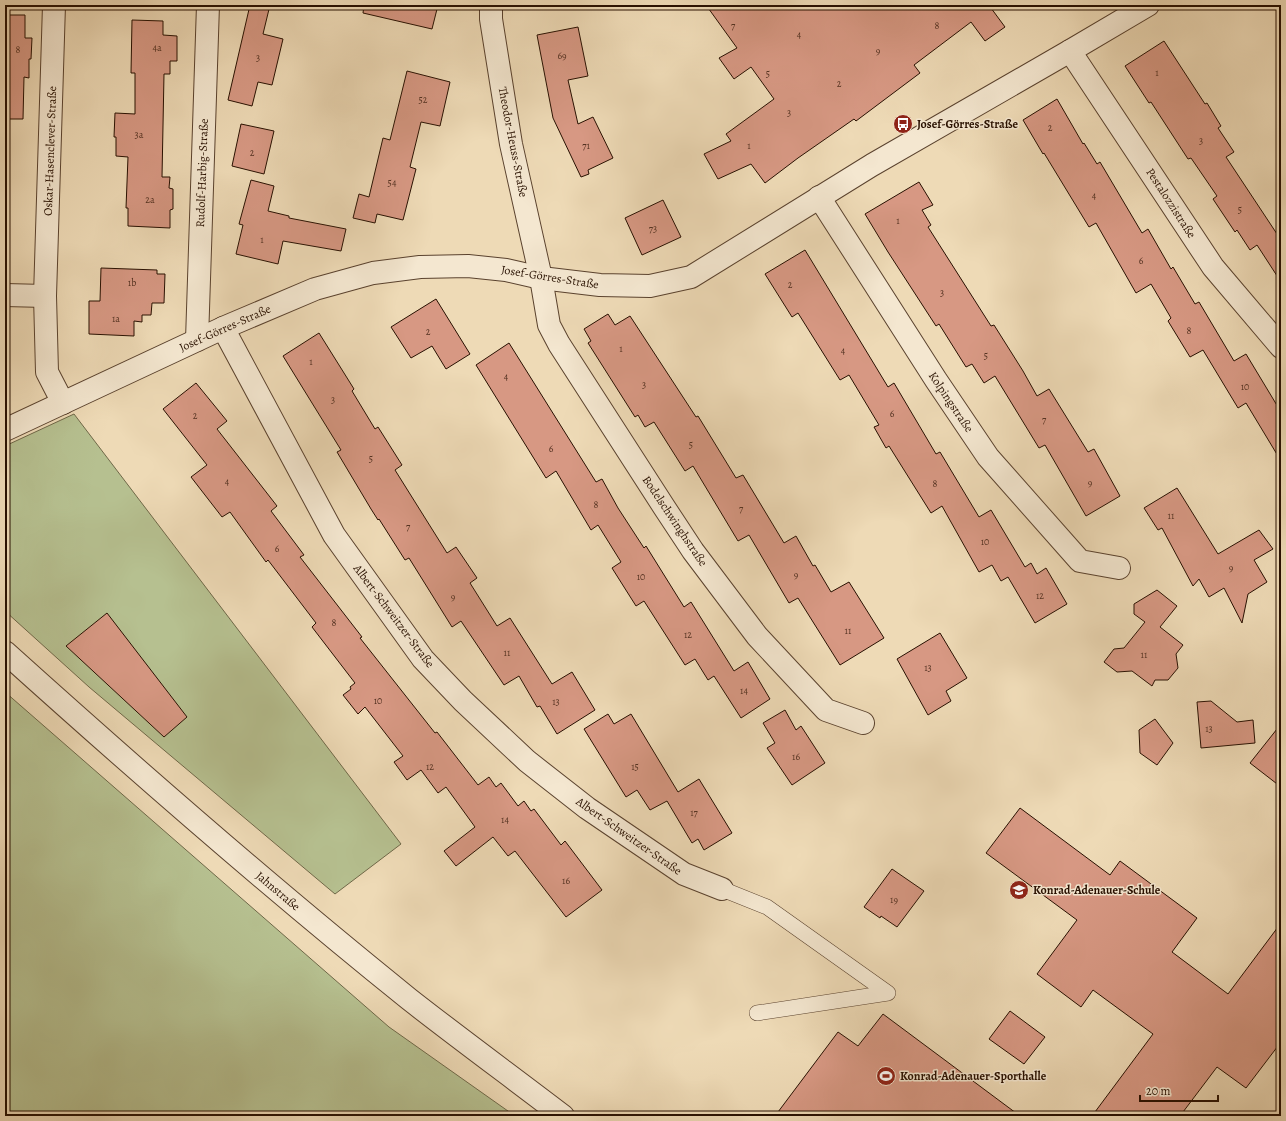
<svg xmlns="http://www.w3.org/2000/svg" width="1286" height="1121" viewBox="0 0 1286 1121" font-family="Alegreya,serif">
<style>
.green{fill:#b6c090;stroke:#6f6848}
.building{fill:#d79883;stroke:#281001}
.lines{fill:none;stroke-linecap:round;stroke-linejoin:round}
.service-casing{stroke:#5a422e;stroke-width:16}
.minor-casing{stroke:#5a422e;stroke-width:24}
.tertiary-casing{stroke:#5a422e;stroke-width:24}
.service{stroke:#f4e7d0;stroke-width:15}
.minor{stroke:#f4e7d0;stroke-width:22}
.tertiary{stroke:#f4e7d0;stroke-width:22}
.labels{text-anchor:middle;stroke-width:3;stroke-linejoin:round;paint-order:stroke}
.number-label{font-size:10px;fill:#543222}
.poi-label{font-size:12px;font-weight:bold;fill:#281001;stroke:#f4e7d0;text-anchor:start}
.street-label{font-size:12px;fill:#281001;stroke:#f4e7d0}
</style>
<rect width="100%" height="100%" fill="#eedab6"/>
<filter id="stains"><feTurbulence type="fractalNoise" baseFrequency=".005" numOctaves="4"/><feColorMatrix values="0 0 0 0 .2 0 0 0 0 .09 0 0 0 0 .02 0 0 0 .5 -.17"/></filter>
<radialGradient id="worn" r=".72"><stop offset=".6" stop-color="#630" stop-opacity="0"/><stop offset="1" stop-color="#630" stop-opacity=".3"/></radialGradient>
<!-- green -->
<g class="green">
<path d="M74,414L401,844L335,894L89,687L5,611V446Z"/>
<path d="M5,692L389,1027L515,1116H5Z"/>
</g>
<!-- building -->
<g class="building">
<path d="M250,5H270L263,34L283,39L272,85L258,82L252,106L228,100Z"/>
<path d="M364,5H438L432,29L363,13Z"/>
<path d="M706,5H995L991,8L1005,27L985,41L971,22L914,65L920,73L856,121L854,119L798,158L765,183L751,164L718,179L704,154L731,141L726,134L774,99L751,67L734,79L719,58L737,48Z"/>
<path d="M5,15H25V38H32L31,59H29V78L24,77L23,119H5Z"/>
<path d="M132,20L163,21V35L177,36V61H170V74H164L162,177H170L169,188L173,189V209L170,210V228L128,226V208H126L128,157L116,156V137H114L115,113L135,114V73H131Z"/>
<path d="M578,27L588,76L568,80L578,124L593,117L613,158L588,170L589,174L581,177L553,118L537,35Z"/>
<path d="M1164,41L1205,104L1207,103L1221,126L1218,128L1234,152L1226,157L1281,240V282L1257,245L1250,250L1237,230L1235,232L1213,199L1217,196L1191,158L1188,159L1151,102L1149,103L1125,66Z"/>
<path d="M407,71L450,82L440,126L421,122L410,167L416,169L403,220L377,214L375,223L353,218L359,194L369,197L383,138L390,140Z"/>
<path d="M1057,99L1083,144L1084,143L1097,164L1100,162L1142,233L1148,229L1171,269L1173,267L1195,304L1199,302L1234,361L1246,354L1281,412V461L1246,403L1238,408L1203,350L1190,357L1168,321L1171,318L1151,284L1136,293L1096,223L1089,227L1044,153L1043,154L1023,120Z"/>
<path d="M241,124L274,131L264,174L232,166Z"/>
<path d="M251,180L274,186L268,211L289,216V218L346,229L341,251L283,241L278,264L236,254L243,225L239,224Z"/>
<path d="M919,182L933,205L922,210L931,225L928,227L991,326L994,325L1023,371L1037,396L1049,389L1088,452L1094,449L1120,496L1086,516L1045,445L1039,448L995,376L984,383L972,364L966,367L939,324L936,326L888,252L865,214Z"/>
<path d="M663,200L681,237L642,255L625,218Z"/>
<path d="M805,250L888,387L894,383L936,454L940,452L979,517L991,510L1025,567L1031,563L1037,574L1046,568L1067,604L1035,623L1008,577L1001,581L992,565L979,572L942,506L931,513L889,446L886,448L874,427L879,425L849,375L840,380L798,313L792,317L765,274Z"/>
<path d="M101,268L157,270V274H165L164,303H152L151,315H142V322L134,321V336L89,334V301H100Z"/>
<path d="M436,299L470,354L446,369L432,346L411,358L391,327Z"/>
<path d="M608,314L615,325L630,316L696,417L698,416L736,478L743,475L784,543L796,536L813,566L815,565L831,592L849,582L884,638L840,665L798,598L789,603L749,535L738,541L693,466L685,471L654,422L645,427L638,415L635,417L588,343L591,341L584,329Z"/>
<path d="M319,333L354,389L352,391L375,429L378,427L402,465L395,470L447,553L456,547L477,578L470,583L497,626L510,618L552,684L572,672L595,710L557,734L540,706L537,707L519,676L504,685L461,621L452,627L409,558L405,560L379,519L378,520L371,509L337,452L341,450L283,356Z"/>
<path d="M509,343L596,482L602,479L618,508L644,548L646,546L684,607L691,602L734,671L748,662L770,699L741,718L714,676L708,680L695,659L685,665L644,601L636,606L612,568L621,562L598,525L591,530L556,471L546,478L476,365Z"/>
<path d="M196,383L227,421L217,429L277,506L271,511L304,555L300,557L362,637L360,638L435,733L437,732L478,785L489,777L496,787L501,783L518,806L524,801L531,811L534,809L561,845L565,841L602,890L566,917L515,851L508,856L493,837L456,866L444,851L475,827L446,787L438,793L421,770L407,780L394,762L403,756L365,707L358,714L343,695L351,689L350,687L355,683L312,627L316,623L268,560L266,562L230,512L222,517L191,477L207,465L163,409Z"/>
<path d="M1177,488L1218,554L1259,530L1273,549L1254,560L1267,582L1248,594L1242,623L1224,588L1209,597L1199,579L1193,586L1162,528L1158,530L1144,508Z"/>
<path d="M1157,590L1177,606L1160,627L1183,645L1176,654L1178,668L1168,680H1155L1152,686L1132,671L1117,672L1104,662L1114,649L1124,648L1145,622L1134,614V604Z"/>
<path d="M107,613L187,717L164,737L66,646Z"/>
<path d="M940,633L967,678L946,691L951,701L928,715L897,659Z"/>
<path d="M1211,701L1237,722L1253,720L1255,743L1201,748L1197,702Z"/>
<path d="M785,710L796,730L801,726L825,763L792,785L767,748L775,743L763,723Z"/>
<path d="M608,714L614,724L631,714L678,792L699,779L732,833L704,850L698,839L692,843L667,801L650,810L637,790L626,797L584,729Z"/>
<path d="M1155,719L1173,743L1157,765L1140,753L1139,730Z"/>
<path d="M1281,724V787L1250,763Z"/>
<path d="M1020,808L1110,875L1120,861L1197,918L1172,952L1228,994L1281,923V1042L1246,1088L1217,1067L1180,1116H1092L1153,1034L1093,990L1081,1007L1037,974L1077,920L986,853Z"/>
<path d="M892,869L924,891L897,927L881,916L880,918L864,907Z"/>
<path d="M1010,1011L1045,1037L1024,1064L989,1039Z"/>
<path d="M883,1014L1020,1116H775L838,1032L858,1046Z"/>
</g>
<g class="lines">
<!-- service casing -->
<g class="service-casing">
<path id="service" d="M722,889L767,907L888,993L757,1013"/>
</g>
<!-- minor casing -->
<g class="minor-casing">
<g id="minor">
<path d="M54,5L45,296L47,372L63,403"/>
<path d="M491,5V19L511,144L541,278L549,325L559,344L664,507L693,551L757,636L826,710L863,723"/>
<path d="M1070,51L1213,267L1281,347"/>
<path d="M819,197L936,380L988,457L1080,561L1119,568"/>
<path d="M5,295L45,296"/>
<path d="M223,328L334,535L423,659L463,701L527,761L587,808L684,874L722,889"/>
<path d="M197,340L208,5"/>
<path d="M5,430L223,328L315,289L373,273L420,267L468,266L506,270L541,278L600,285L650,286L691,277L872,165L1070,51L1148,5"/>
</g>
</g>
<!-- tertiary casing -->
<g class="tertiary-casing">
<path id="tertiary" d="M5,652C137,771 271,888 409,999C460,1039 512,1077 563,1116"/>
</g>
<!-- service -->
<use href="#service" class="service"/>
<!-- minor -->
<use href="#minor" class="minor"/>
<!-- tertiary -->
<use href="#tertiary" class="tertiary"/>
</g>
<!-- icons -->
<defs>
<g id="bus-disc" transform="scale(1)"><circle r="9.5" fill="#8f2418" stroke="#f4e7d0"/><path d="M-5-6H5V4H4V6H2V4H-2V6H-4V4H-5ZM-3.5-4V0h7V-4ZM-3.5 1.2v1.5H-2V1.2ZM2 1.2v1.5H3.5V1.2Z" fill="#fff"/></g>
<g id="school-disc" transform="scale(1)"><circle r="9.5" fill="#8f2418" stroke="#f4e7d0"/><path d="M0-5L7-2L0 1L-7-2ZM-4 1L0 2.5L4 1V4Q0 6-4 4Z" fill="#fff"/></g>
<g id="stadium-disc" transform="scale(1)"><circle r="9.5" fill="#8f2418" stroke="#f4e7d0"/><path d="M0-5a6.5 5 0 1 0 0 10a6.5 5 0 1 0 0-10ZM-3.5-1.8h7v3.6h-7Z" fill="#fff"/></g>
</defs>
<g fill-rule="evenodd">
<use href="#bus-disc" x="903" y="124"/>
<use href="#school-disc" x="1019" y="890"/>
<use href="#stadium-disc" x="886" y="1076"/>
</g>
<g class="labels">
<!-- number labels -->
<g class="number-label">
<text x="733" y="29">7</text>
<text x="937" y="29">8</text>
<text x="799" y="38">4</text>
<text x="157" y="51">4a</text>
<text x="18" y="53">8</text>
<text x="878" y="54">9</text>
<text x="562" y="59">69</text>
<text x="258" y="61">3</text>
<text x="1157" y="76">1</text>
<text x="768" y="77">5</text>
<text x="839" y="87">2</text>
<text x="423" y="103">52</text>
<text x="789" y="116">3</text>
<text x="1050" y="131">2</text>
<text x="139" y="138">3a</text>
<text x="1201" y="144">3</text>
<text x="586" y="149">71</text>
<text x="749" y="149">1</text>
<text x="252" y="156">2</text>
<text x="392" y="186">54</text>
<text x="1094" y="199">4</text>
<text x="150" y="203">2a</text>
<text x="1240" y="213">5</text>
<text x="898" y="224">1</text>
<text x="653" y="232">73</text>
<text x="262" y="243">1</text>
<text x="1141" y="264">6</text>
<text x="132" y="286">1b</text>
<text x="790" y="288">2</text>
<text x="942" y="296">3</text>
<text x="116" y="322">1a</text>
<text x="1189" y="334">8</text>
<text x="428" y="335">2</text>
<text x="621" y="352">1</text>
<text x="843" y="354">4</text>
<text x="986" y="359">5</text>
<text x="311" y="365">1</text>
<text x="506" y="380">4</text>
<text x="644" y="388">3</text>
<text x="1245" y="390">10</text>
<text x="333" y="403">3</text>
<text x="892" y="417">6</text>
<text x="195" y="419">2</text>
<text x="1044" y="423">7</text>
<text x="691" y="448">5</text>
<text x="551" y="452">6</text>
<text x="371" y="462">5</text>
<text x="227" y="485">4</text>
<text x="1090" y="486">9</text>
<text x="935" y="487">8</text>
<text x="596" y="508">8</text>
<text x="741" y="512">7</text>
<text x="1171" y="519">11</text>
<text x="408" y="530">7</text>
<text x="985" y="545">10</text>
<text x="277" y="552">6</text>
<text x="1231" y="571">9</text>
<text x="796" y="578">9</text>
<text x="641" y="580">10</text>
<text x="1040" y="599">12</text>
<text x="453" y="600">9</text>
<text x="334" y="626">8</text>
<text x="848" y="634">11</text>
<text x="688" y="638">12</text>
<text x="507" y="656">11</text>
<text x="1144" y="658">11</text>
<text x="928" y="671">13</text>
<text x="744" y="694">14</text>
<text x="378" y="704">10</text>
<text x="556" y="705">13</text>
<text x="1209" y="732">13</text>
<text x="796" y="760">16</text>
<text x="430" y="770">12</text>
<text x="635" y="770">15</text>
<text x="694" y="816">17</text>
<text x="505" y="823">14</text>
<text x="566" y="884">16</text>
<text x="894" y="903">19</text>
</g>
<!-- poi labels -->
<g class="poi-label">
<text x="917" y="128">Josef-Görres-Straße</text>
<text x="1033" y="894">Konrad-Adenauer-Schule</text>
<text x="900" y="1080">Konrad-Adenauer-Sporthalle</text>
</g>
<!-- street labels -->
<g class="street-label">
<text transform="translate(513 142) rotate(79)" y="4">Theodor-Heuss-Straße</text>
<text transform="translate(50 151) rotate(-88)" y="4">Oskar-Hasenclever-Straße</text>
<text transform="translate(202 173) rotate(-88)" y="4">Rudolf-Harbig-Straße</text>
<text transform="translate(1171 203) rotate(57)" y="4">Pestalozzistraße</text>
<text transform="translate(550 277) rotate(9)" y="4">Josef-Görres-Straße</text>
<text transform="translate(225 328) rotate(-24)" y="4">Josef-Görres-Straße</text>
<text transform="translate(951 402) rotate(56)" y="4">Kolpingstraße</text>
<text transform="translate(675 521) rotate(56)" y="4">Bodelschwinghstraße</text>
<text transform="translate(394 616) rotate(53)" y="4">Albert-Schweitzer-Straße</text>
<text transform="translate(629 836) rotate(35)" y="4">Albert-Schweitzer-Straße</text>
<text transform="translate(278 891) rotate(40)" y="4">Jahnstraße</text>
</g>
</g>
<!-- margin -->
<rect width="1286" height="1121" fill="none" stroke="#eedab6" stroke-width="20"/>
<rect x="6" y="6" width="1274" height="1109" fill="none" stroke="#281001" stroke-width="2"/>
<rect x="10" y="10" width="1266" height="1101" fill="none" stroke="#281001"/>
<!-- scale -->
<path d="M1140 1095v6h78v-6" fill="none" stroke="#281001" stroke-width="2"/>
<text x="1146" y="1095" font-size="12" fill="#281001" stroke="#f4e7d0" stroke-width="3" paint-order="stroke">20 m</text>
<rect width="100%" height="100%" filter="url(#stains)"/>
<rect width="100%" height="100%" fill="url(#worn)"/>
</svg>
